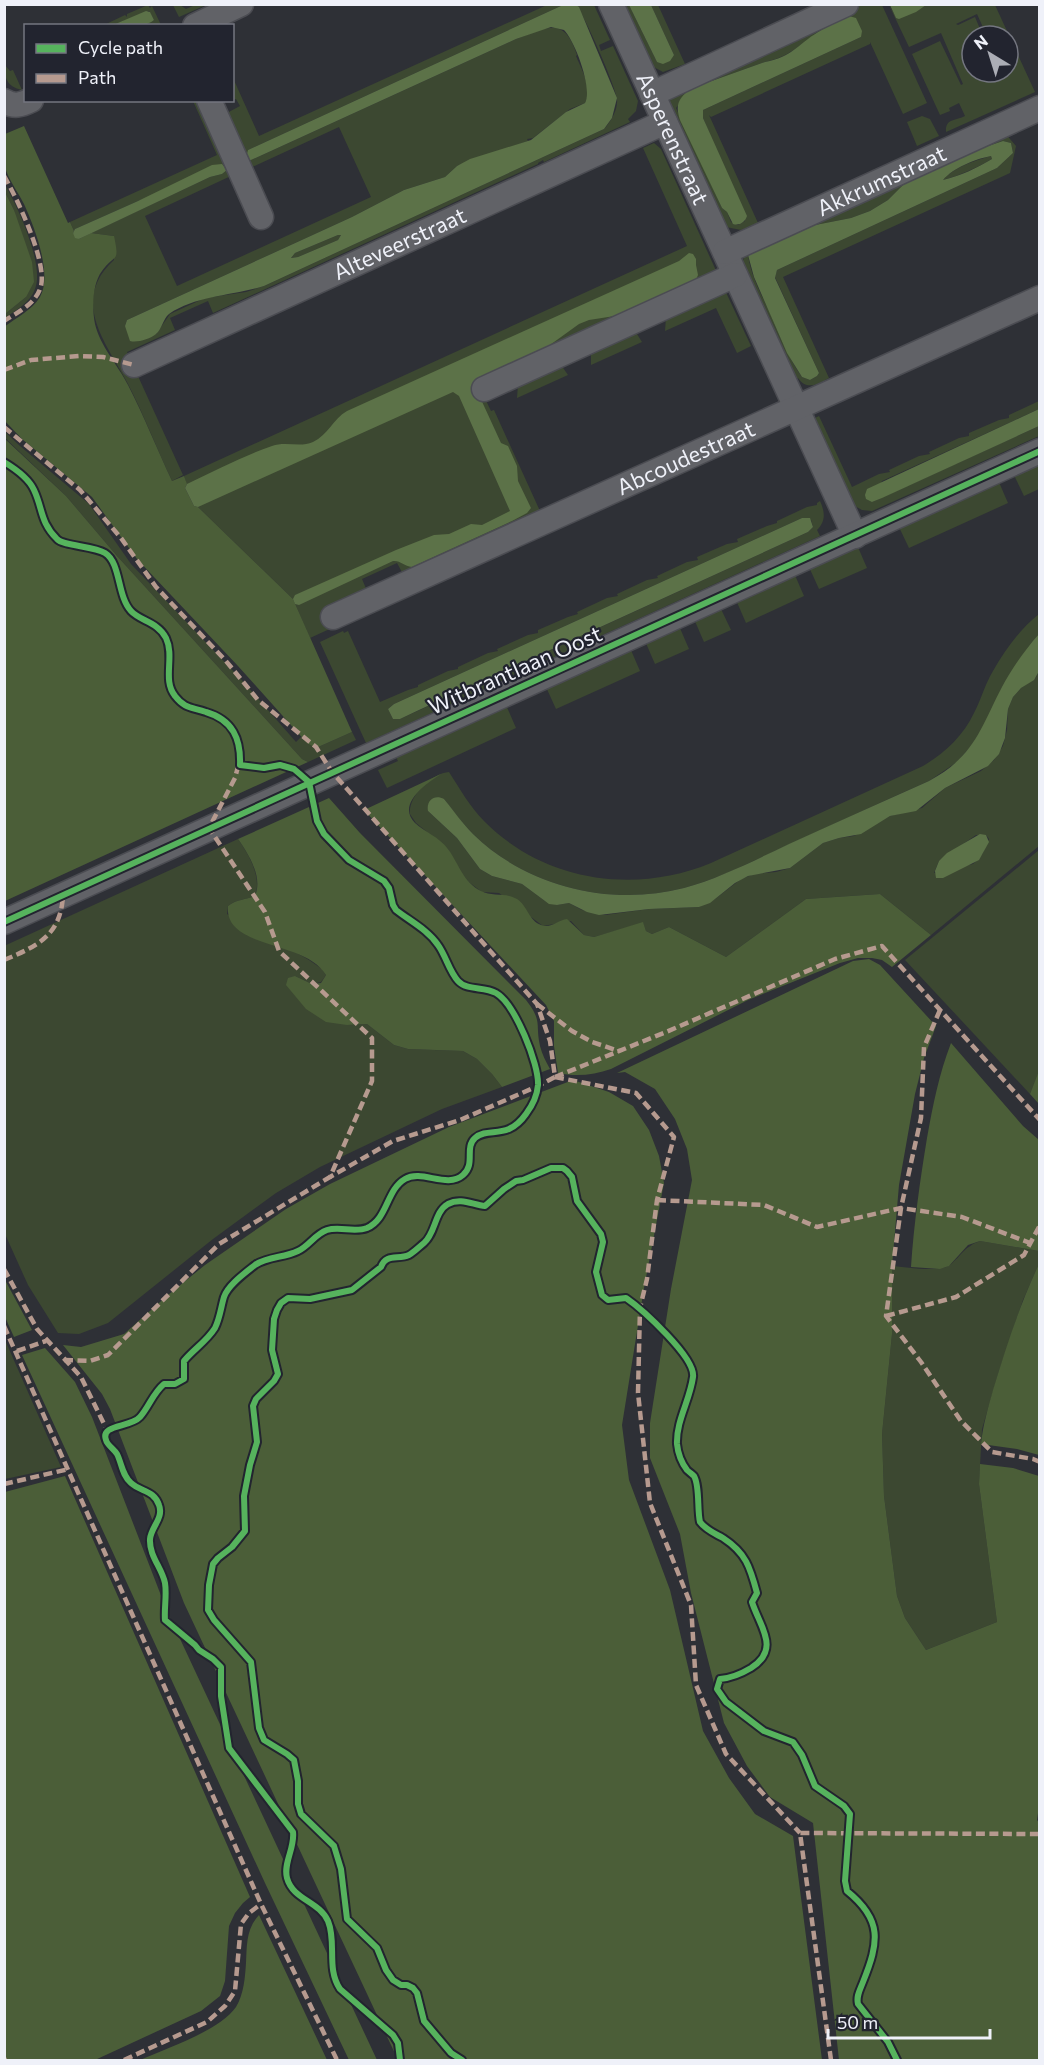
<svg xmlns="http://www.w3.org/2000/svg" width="1044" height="2065" viewBox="0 0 1044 2065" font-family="Commissioner,sans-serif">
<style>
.green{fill:#3c4831;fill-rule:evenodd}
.forest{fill:#4b5e38}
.water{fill:#5c7248;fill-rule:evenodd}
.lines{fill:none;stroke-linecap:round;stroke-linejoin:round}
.minor-casing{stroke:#4b4c52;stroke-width:27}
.minor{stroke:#616267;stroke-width:24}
.quiet{stroke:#b69a8f;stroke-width:4.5;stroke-dasharray:9 4.5;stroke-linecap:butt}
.cycleway-casing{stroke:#22242f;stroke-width:10}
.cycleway{stroke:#56b35d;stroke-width:6}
.labels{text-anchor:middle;stroke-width:4.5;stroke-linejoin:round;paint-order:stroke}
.street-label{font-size:22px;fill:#eff1f9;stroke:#22242f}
</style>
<rect width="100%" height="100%" fill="#2e3036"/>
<!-- green -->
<g class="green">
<path d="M862,4L882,5L927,103L903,114L870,42V44L711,117L709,115L758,223L741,230L726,227L669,104L672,95L682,87ZM819,31L861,37L703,110V118L745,221L738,225L731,222L727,212L722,208L676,108L692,88L765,62C789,57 800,45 819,31Z"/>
<path d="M148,5L150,8L152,6L161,25H144L154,20L149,11L113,25L102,26L125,15L127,17V14Z"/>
<path d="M173,5H180L186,9L195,5H206L179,17Z"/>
<path d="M547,5H563L248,150L247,160H251L516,39C547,28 564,15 577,55L576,56C581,68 593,89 585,103L570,109L533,138L527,139L528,141L457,166L445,177L404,190L352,217L127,320L125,326L156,334L170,314L205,298L246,292L264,286L604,129C611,121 618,110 617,99C616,87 584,14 576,5H594L610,40L599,45L601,51L613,46L638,101L636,111L628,119L630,122L544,162L543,160L538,163V164L213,313L208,301L170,318L175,330L127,352L183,475L172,481C157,449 144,415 128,384C107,344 69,301 114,260V236L91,233L210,177L222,174L227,170L138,201L75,229L74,231L70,222L217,155L193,101H199L233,175L145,216L177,286L371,197L339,127L250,168L225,114L240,106L236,99L233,100V78L259,136Z"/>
<path d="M622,5H629L657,62L674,55L651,5H658L685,64L663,72L650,65Z"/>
<path d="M889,5L896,17L926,5H995L1035,92L946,132C945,118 956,121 965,116L959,103L949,108L950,111L940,115L912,54L940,41L961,85L963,84L941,33L909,47ZM977,14L987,36H1008V72H972V36H983L975,17L958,25L956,24Z"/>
<path d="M4,64L10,71L13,70L22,90C7,87 4,77 4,64Z"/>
<path d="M922,116L930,119L939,136L917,146L907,122Z"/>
<path d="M1004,132L1016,146L1010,173L783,277L829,378C818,384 807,391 798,378L793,380L743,271C741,260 745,252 754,246ZM1003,141L1011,143L1013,153L997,168L777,270L775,277L819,373L817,376L810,380L802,377C788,357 779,335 770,313C761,294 751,276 748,255L750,252L805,227L851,218L870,211L888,200L909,179L979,149Z"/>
<path d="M654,143L661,149L718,275L478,384L491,411L494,410L540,511L403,574L397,563L362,579L367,591L334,627L310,638L293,599L198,507L194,506L184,476L687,246L643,148Z"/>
<path d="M991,156L992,159C976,168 961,175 943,180C952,168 976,160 991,156Z"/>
<path d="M4,183C17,205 45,265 35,289C30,303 16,310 5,318V314L26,297L14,210L5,192Z"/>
<path d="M338,235H341L338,240L298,257L291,258L295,253Z"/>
<path d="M723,286L751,346L737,353L716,308L665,331L666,317Z"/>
<path d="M635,331L642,342L591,365V351Z"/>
<path d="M561,365L568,375L517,398L518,385Z"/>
<path d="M1039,401V409L882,481L872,502L1039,426V436L872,511L862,510L853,505L813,419L819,416L852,487L879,474L890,472L889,470L919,456L930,454L929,452L959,438L969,436V433L999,420L1009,418V415Z"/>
<path d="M4,431L20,446L89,504L131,564L240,678L296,742L301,737L316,748L352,732L356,740L308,762L302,759L117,556L66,496L5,438Z"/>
<path d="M1039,461V489L1024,496L1013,473Z"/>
<path d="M998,480L1008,503L909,548L898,525Z"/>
<path d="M820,501C825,512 826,521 817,530L820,536L366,743L320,642L343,631L344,633L348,631L380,702L408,690L418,687V685L448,671L458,669V667L488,653L498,651L497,649L528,635L538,633V630L568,617L578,614L577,612L607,598L618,596L617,594L647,580L658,578L657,576L687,562L698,560L697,557L727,544L738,542L737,539L767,526L777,523V521L807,507L817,505V503ZM802,518L811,520L813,527L808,532L400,719H393L388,709L394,704Z"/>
<path d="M857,545L867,568L819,589L809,567Z"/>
<path d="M794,573L804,596L746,623L736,600Z"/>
<path d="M720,607L731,630L704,642L694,619Z"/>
<path d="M1039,614V634L1010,674L979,737L957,762L929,781C886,800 844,819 801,839C763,856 724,877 684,888C611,907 527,887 473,834C462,823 453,811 444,799L428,804V811L457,838L480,869L492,876L522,884L545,901L557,905L569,903L582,910L605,915L649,909L699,907L715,899L741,879L754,874L776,872L790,868L823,843L839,838L854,836L890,816L922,808L945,788L981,771L994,760L1003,746L1007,730L1008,709L1013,697L1021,688L1036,677L1039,670V846L931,935L880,894L806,899L726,957L669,927L652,934L646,931L643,923L594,937L584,935L571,921L543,926L499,893L482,892L470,883L460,872L448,849L416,823L410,814C408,796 432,773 449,772C460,789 470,807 484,821C543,881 634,895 711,863L923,766C945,753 963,736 974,713C981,700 985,684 993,671C1005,650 1020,629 1039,614ZM976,835H986L989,839C985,849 982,857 973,864L934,873L939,861Z"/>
<path d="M679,626L689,649L655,664L645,641Z"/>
<path d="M630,648L640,671L556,709L546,687Z"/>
<path d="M506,705L516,728L387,788L378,770L398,761L395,755Z"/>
<path d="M238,839C249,855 262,877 255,896C245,900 237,899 228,906L227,914L270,943L290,949L309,960L322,969L326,975L321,982L312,984L295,976L347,1025L367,1024L394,1045L408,1049L463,1051L477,1059L492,1074L502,1087L442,1109L320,1167L276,1193L213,1239L108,1323L79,1334L58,1333L28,1285L5,1234L4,946Z"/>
<path d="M1039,850L1040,1071L1030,1094L905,960Z"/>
<path d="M980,1241L1039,1251V1264L1023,1300L999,1371L982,1429L979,1484L997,1622L926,1650L905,1618L897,1596L884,1496L882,1434L892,1334V1266C906,1267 939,1273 950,1265C962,1255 964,1247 980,1241Z"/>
<path d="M5,1340L61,1467L5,1479H4Z"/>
</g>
<!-- forest -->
<g class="forest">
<path d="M24,126L68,223L70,222L74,231L73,233L79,239L91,233L114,236C120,264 115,253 102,271C92,284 92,309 95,324C100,346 118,365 128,385C144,416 157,449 172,481L184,476L187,484L185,488L194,506L198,507L293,599L352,732L316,748L307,743L238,666L137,559L92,497L22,439L4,420V327C16,318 32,310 40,297C53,274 34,226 24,204C18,192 8,179 5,167C2,157 5,144 5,134Z"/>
<path d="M5,192L14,210L32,262L34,282L26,297L5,314Z"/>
<path d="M4,438L66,496L117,556L302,759L308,762L5,901Z"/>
<path d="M441,774C427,783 396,804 415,823C425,832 439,837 448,849C459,864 463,882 481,891C492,897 505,892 517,899C527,905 529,921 541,925C551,929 558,920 567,919L584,935L594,937L643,922L646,931L652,934L669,927L726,957L806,899L880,894L931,935L892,967L882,960L872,958H858L840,963L748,1000L611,1069C594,1075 576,1077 558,1073L554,1046V1021L546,1005L364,810Z"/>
<path d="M329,798L360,833L526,1000C543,1022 535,1023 540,1046C542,1054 546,1062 550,1069L502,1087L492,1074L477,1059L463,1051L408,1049L394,1045L367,1024L347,1025L326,1022L306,1009L286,985L288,978L295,976L312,984L321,983L326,975C305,939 224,950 228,906C237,899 245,900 255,896C263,877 249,855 238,839Z"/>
<path d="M869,959L880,965L936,1026L924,1058L915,1094L899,1185L892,1266V1334L882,1434L884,1496L897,1596L905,1618L926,1650L997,1622L979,1484L980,1464L1013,1468L1039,1476L1040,1799L1037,1820L1040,1824L1039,2060H839L813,1823L770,1797L747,1766L724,1723L691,1593L680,1534L650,1458V1423L671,1289L692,1180L687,1149L675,1119L655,1089L625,1072L617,1073L853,961Z"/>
<path d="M951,1043L1023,1126L1039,1140V1251L980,1241L968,1245L949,1266L940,1269L911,1267C914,1223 920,1181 927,1138C933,1105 939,1074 951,1043Z"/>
<path d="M1039,1071V1104L1030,1094Z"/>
<path d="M573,1080L609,1092L633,1106L649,1130L659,1156L664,1183L644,1288L622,1425L629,1480L670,1590L703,1731L729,1778L755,1814L793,1836L822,2060H398L184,1603L110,1409L102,1394L63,1345L81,1347L124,1334L168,1295L205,1265L286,1209L330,1184L449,1127Z"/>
<path d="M1039,1264V1455L1017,1449L981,1444C983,1425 988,1408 993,1390C1006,1347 1020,1304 1039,1264Z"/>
<path d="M5,1280L32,1330L14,1337L5,1317Z"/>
<path d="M45,1348L75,1382L92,1417L167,1611L377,2060H349L265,1883L22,1355Z"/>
<path d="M65,1476L250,1897L243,1903L235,1913L229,1926L225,1981L220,1996L201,2011L95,2060H5V1492Z"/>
<path d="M259,1915L327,2060H140C167,2048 219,2031 236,2007C244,1994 245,1977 246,1963C247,1945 246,1929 259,1915Z"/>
</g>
<!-- water -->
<g class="water">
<path d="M563,5H576L579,7L617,98L612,118L604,129L264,286C233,296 197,295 169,314C163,319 162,329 156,334C150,339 137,343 130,341L125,326L127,320L352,217L404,190L445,177L457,166L470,159L531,140L566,112L585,103C593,89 575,41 564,30L551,27L516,39L251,160H247L246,157L248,150ZM338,235H341L338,240L298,257L291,258L295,253Z"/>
<path d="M629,5H651L674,55L670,61L663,64L657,62Z"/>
<path d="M890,5H926L916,12L899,19L896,18Z"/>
<path d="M146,11L150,12L154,20C143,29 126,26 113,25Z"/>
<path d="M849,16L856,18L862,31L861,37L703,110V118L747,216C745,222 740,226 733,224L727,212L722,208L680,120C675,105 678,98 692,88L765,62C792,57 797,45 818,32C828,26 839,21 849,16Z"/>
<path d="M1003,141L1011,143L1013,153L997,168L777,270L775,278L819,373L817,376L810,380L802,377L787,353L754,277L748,255L750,252L805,227L851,218L870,211L888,200L909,179L979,149ZM991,156L992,159C977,168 960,176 943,180C953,168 975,159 991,156Z"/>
<path d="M222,164L227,170L222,174L210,177L79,239L75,238L73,233L75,229L138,201L212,165Z"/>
<path d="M689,253L693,254L696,259V265L698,275L695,282L621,315L589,320L579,324L543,350L473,382L501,443L508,446L517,466L518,481L531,508L527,513L512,521L412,567C404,566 400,560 393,561L299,605L295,604L293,599L295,595L396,550L434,535L449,534L471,524L482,525L510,511L459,396L453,392L198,507L194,506L185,488L187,484C215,471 243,456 272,446C286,441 300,448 313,442C328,435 333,419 347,411L679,261Z"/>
<path d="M1039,409V426L882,498L872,502L866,499L865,495L867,489Z"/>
<path d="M802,518H810L813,527L808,532L419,710L400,719H393L388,709L394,704Z"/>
<path d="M1039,634L1038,673L1034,680L1021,688L1013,697L1008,709L1005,738L999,754L988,766L945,788L916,811L890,816L861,834L839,838L823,843L790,868L748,876L735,883L710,903L699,907L649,909L599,915L587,912L569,903L557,905L549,904L522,884L492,876L480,869L457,838L428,811C426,801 434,794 444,799C454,811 462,823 473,834C527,887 611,907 684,888C720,878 755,860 789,844C835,823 882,802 929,781C975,756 980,729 1002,687C1012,668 1025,650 1039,634Z"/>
<path d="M980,834L986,835L989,842L979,860L943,878H936L935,871L939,861L947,853Z"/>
</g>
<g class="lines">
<!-- minor casing -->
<g class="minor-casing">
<g id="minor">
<path id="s1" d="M611,4L855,536"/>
<path d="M195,26L241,4"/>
<path d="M652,94L846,4"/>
<path d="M209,100L261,217"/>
<path d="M4,101C14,107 21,105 31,100"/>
<path id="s2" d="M725,252L1040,108"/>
<path id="s3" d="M134,365L665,122"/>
<path d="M484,389L735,275"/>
<path id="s4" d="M333,617L1040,298"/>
<path d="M4,922L1040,451"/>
</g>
</g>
<!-- minor -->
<use href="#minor" class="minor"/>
<!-- quiet -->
<g class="quiet">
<path d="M4,176C17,198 47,261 41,286C36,304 18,312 4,321"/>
<path d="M4,370L31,360L79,356L103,357L134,365"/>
<path d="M4,427L80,490L121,538L156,587L226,661L258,700L316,747L332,772L537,1004L550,1041L555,1077L538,1086L460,1120L393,1141L330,1177"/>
<path d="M4,960C38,946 61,935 63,895"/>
<path d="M537,1004L572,1031L592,1042L619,1051"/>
<path d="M940,1010L924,1047L921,1118L901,1208L886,1316L921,1362L961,1421L992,1452L1033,1459L1040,1462"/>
<path d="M555,1077L636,1093L674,1137L657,1200L647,1279L640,1308L638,1393L650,1503L691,1605L696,1685L726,1754L800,1833"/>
<path d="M555,1077L666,1032L835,959L882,946L1040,1120"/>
<path d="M657,1200L764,1205L817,1227L901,1208L962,1217L1030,1243"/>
<path d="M4,1269L37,1329L81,1377L107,1430L105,1436"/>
<path d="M886,1316L956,1297L1024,1255L1040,1225"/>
<path d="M4,1326L261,1904L337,2060"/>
<path d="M17,1351L46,1341"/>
<path d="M64,1360L90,1361L108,1355L219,1244L330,1177L372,1081V1038L279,951L265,912L209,828L235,778L240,759"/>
<path d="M4,1484L69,1469"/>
<path d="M4,2058L5,2060"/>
<path d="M124,2060L207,2022L225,2006L235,1991L241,1924L249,1913L261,1904"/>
<path d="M831,2060L800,1833L1040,1834"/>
</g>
<!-- cycleway casing -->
<g class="cycleway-casing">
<g id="cycleway">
<path d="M4,462C14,468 29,479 34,490C43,509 40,522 57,539C63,546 94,546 105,553C121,563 117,596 131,611C140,621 158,622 166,638C175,657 162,680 175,696C185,709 192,707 206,712C233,720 241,739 240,765L264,768L280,765L294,769L309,782L317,821L324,834L349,860L384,881L389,888L393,905L396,910C410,921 428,930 438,945C446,956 449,971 458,981C467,991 484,986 496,993C515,1004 539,1064 538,1085C537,1096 532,1106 526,1114C507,1141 489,1126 475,1138C464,1148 476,1164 463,1175C447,1189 422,1169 405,1179C386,1190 388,1219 367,1228C354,1233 340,1226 327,1230C315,1234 309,1246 298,1251C284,1258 268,1256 255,1265C245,1273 228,1285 224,1297C221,1307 220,1318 215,1328C207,1341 194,1349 184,1361V1379L175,1384H164C153,1393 149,1407 140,1417C130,1428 100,1424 106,1440C107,1445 114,1449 117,1454C122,1464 122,1475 131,1483C141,1492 154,1490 159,1505C164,1518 151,1527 150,1539C149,1556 162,1568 165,1583C167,1595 164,1608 165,1620L195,1645L199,1650L213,1659L221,1667V1696L229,1748L293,1832C295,1848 283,1863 287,1878C293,1900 319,1901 328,1921C337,1943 326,1968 340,1989L393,2035L398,2043L400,2060"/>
<path d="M4,922L1040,451"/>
<path d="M462,2060L451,2053L424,2021L417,1993L413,1988L407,1985H401L393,1980L386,1970L377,1948L347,1919L341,1869L334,1846L301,1814L298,1804V1781L294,1760L287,1754L264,1740L259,1728L251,1662L214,1620L208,1610L209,1585L213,1564L218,1558L232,1547L245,1531L244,1496L250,1465L257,1442L253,1406L256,1399L274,1381L278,1374L272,1350L274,1319L277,1310L281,1303L288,1298L310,1299L352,1290L381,1267C386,1253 398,1260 409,1255C414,1252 419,1247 424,1243C436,1233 434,1212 448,1204C461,1197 473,1205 485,1206L504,1189L516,1181L523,1180L551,1168H563L567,1171L572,1177L577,1201L601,1234L603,1242L596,1272L602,1295L608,1300L626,1298C642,1309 696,1358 693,1377C690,1400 676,1421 677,1444C678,1454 681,1462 687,1470C689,1472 692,1474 694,1476C700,1486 697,1510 700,1522C706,1530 714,1533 723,1538C746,1553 750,1567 757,1593L752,1602C760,1627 781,1649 751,1668C741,1674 732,1678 720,1679L717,1689L726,1702L764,1731L793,1742L802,1755L815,1786L844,1806L850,1814L845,1881L847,1891C883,1920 879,1942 863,1982C860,1990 856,1996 858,2004L888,2042L897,2060"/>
</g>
</g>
<!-- cycleway -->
<use href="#cycleway" class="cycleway"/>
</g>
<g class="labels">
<!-- street labels -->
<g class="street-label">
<text dy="8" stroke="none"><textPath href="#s1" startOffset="148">Asperenstraat</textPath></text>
<text dy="8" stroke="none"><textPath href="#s2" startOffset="172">Akkrumstraat</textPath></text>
<text dy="8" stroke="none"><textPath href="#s3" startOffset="292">Alteveerstraat</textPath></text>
<text dy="8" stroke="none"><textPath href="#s4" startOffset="387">Abcoudestraat</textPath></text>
<text transform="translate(515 670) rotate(-24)" y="8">Witbrantlaan Oost</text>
</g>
</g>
<!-- border -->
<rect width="1044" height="2065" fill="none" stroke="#eff1f9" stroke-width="12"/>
<!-- legend -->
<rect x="24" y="24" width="210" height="78" fill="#22242f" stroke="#747680" stroke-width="1.5"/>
<rect x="36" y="44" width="30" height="9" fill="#56b35d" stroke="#747680" stroke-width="1.5"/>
<text x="78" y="54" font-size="18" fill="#eff1f9">Cycle path</text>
<rect x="36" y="74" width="30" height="9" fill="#b69a8f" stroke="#747680" stroke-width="1.5"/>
<text x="78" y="84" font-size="18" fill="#eff1f9">Path</text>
<!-- north arrow -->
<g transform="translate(990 54) rotate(322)"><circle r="28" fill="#22242f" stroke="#747680" stroke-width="1.5"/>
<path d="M0-4.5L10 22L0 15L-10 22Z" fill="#abadb5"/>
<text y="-9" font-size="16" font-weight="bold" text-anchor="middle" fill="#eff1f9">N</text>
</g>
<!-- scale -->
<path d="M828 2029v9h162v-9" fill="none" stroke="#eff1f9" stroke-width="3"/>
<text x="837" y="2029" font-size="18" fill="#eff1f9" stroke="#22242f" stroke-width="4.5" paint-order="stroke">50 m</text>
</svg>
